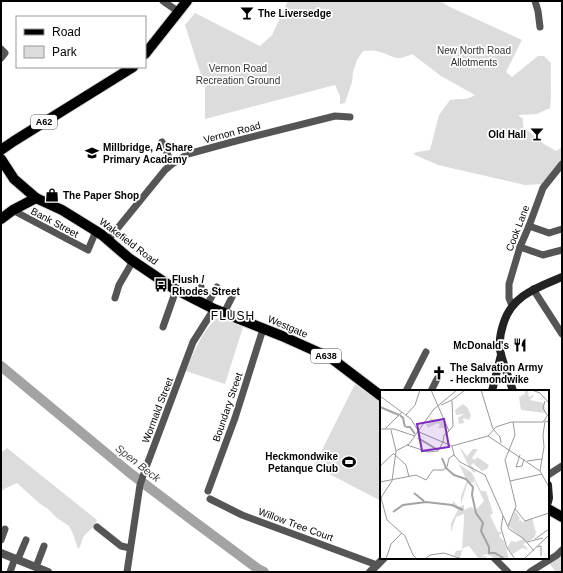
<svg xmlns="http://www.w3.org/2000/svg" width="563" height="573" viewBox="0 0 563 573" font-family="Arial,sans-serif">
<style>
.green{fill:#dcdcdc}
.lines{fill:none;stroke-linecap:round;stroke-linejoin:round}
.river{stroke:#a3a3a3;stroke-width:10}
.primary-casing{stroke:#dbdbdb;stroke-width:12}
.minor{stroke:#555;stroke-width:7}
.tertiary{stroke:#555;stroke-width:8}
.secondary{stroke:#222;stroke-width:8}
.primary{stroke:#000;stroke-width:10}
.labels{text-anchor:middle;stroke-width:3.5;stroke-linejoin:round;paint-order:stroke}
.shield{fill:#fff;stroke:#4c4c4c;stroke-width:1}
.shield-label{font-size:9px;font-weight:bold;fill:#000}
.poi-label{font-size:10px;font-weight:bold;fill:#000;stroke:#fff;text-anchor:start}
.park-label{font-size:10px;fill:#333;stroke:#fff}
.street-label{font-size:10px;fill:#000;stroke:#fff}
.water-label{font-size:11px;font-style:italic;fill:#444;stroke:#fff}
.quarter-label{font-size:12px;letter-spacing:1px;fill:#000;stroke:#fff}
.inset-river{fill:none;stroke:#a3a3a3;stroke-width:2}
.inset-road{fill:none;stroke:#999;stroke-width:1}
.view{fill:#7b2cbf;fill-opacity:0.15;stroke:#7b2cbf;stroke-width:2}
.inset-edge{fill:none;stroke:#000;stroke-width:2}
</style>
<rect width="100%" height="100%" fill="#fff"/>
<!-- green -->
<g class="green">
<path d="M288,1H440L450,7L522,40L506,72L512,77L538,56H544L551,63C550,78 552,93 550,108L537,114L518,115L523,119V127L544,144L556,151L562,147V160L549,175L545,184L525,185L438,165L413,154L417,152L430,150L439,115L450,100C460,98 467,101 475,95L441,76L412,54C394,63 392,54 376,51C372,50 367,51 363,51L357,60L353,72L352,82L345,103L340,104V96L335,85L205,119V84L201,75L185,25L195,13L260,46L272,35Z"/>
<path d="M217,318L224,319L243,327L225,384L186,371C194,351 201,333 217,318Z"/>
<path d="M355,384L381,403V501L314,466Z"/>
<path d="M7,448L97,520C94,529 88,530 84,536C81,541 82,545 78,549L73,534L69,526L57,518L48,509L39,503L17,483L4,489L1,492V453Z"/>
<path d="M562,554V572H556L549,563Z"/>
</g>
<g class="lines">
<!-- river -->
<path class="river" d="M1,366L130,473L192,520L258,569L264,572"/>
<!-- primary casing -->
<g class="primary-casing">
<g id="primary">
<path d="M145,54L187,1"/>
<path d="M1,150L14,141L133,67"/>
<path d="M1,159L14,179L36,198L62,210L96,231L102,235L130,259L173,288L214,309L282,336L331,358L381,396"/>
<path d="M1,219L13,210L36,198"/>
<path d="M548,509L562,517"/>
</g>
</g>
<!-- minor -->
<g class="minor">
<path d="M163,1L179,12"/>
<path d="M535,1L538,11L540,27"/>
<path d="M1,49L5,53L1,58"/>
<path d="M162,142L172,164"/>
<path d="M13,210L18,213L88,250L96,231"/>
<path d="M529,226L549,233L562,229"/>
<path d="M108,240L165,170L172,164L188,154L232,142L335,116L350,117"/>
<path d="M520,247L543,255L562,250"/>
<path d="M533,289L562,334"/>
<path d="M115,298L119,285L133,261"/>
<path d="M195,299L201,287"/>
<path d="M207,305L217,287"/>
<path d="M512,306L509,298V284L520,247L529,226L543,188L562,164"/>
<path d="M224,313L232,297"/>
<path d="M163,327L176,290"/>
<path d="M406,391L426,352"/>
<path d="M431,391L437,379"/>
<path d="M548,475L562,466"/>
<path d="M208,491L235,418L263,329"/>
<path d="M210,499L242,515L377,565"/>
<path d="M97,527L121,546L130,548"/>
<path d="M1,540L5,529"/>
<path d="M494,558L508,572"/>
<path d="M18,559L26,540"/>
<path d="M36,567L44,546"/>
<path d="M10,572L15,558"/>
<path d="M127,572L140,485L145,470L193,342L214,309"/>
<path d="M530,572L557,555L562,550"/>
</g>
<!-- tertiary -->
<g class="tertiary">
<path d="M1,553L48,572"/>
<path d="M370,572L384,558"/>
</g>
<!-- secondary -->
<g class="secondary">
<path d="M492,391L501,355"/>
<path d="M513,391C509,378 503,364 500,350C499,341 500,334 503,325C511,296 536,288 562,277"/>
<path d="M548,485L549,498L548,502"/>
</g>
<!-- primary -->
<use href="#primary" class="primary"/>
</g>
<!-- icons -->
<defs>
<g id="bar-bare" transform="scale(1.08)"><path d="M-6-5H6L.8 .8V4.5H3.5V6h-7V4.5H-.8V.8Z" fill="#000" stroke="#fff" stroke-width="2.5" paint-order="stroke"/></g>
<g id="school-bare" transform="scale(1.08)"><path d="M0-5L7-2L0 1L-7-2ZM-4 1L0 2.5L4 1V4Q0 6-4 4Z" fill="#000" stroke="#fff" stroke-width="2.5" paint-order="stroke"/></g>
<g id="shop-bare" transform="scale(1.08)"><path d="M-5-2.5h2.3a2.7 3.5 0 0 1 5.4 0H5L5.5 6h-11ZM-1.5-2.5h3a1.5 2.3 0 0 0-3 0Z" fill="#000" stroke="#fff" stroke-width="2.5" paint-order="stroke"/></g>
<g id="bus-bare" transform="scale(1.08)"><path d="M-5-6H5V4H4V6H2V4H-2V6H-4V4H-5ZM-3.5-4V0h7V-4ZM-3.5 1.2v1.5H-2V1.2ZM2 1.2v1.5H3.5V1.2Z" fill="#000" stroke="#fff" stroke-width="2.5" paint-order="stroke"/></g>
<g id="restaurant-bare" transform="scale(1.08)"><path d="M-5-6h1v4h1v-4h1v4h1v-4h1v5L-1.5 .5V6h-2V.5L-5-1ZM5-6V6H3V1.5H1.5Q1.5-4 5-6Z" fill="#000" stroke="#fff" stroke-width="2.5" paint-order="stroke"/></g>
<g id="church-bare" transform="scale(1.08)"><path d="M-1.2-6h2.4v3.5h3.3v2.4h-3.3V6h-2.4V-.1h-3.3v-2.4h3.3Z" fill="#000" stroke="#fff" stroke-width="2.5" paint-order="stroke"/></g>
<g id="stadium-bare" transform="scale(1.08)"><path d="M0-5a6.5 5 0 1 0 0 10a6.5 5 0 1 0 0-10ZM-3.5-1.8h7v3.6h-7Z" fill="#000" stroke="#fff" stroke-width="2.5" paint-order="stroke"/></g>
</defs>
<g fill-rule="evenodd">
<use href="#bar-bare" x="247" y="13"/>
<use href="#bar-bare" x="537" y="134"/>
<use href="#school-bare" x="92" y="153"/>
<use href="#shop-bare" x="52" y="195"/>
<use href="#bus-bare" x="161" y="285"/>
<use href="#restaurant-bare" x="520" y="345"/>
<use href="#church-bare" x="439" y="373"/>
<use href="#stadium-bare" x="349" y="462"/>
</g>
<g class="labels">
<!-- shield labels -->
<g class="shield">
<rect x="31" y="115" width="26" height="14" rx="3"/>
<rect x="311" y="349" width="30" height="14" rx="3"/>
</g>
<g class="shield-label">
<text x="44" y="125">A62</text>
<text x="326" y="359">A638</text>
</g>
<!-- poi labels -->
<g class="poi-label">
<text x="258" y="17">The Liversedge</text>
<text x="526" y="138" text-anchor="end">Old Hall</text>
<text x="103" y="151">Millbridge, A Share<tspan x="103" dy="12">Primary Academy</tspan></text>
<text x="63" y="199">The Paper Shop</text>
<text x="172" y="283">Flush /<tspan x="172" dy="12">Rhodes Street</tspan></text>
<text x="509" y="349" text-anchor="end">McDonald's</text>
<text x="450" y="371">The Salvation Army<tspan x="450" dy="12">- Heckmondwike</tspan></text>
<text x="338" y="460" text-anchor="end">Heckmondwike<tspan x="338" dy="12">Petanque Club</tspan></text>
</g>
<!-- park labels -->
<g class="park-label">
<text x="474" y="54">New North Road<tspan x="474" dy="12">Allotments</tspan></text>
<text x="238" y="72">Vernon Road<tspan x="238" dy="12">Recreation Ground</tspan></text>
</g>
<!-- street labels -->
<g class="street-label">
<text transform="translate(232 132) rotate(-15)" y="4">Vernon Road</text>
<text transform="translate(55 222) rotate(28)" y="4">Bank Street</text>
<text transform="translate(517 228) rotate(-69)" y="4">Cook Lane</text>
<text transform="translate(129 241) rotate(37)" y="4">Wakefield Road</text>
<text transform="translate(288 326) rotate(23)" y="4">Westgate</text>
<text transform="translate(227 407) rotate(-71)" y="4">Boundary Street</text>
<text transform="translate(157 410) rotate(-69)" y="4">Wormald Street</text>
<text transform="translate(296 524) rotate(20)" y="4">Willow Tree Court</text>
</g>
<!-- water labels -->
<g class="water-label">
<text transform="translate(138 463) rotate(38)" y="4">Spen Beck</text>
</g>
<!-- quarter labels -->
<g class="quarter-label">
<text x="233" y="320">FLUSH</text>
</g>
</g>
<!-- overview -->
<g transform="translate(380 390)">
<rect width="169" height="169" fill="#fff"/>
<path d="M151,0L148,1L149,7L155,4L150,10L164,13L165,23L141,20L139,7L145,4V1ZM83,14L88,18L91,26L89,30L83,28L84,33L79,34L78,28L84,24L76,25L75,20ZM50,28L64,32L65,38H58L60,35L58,33L48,38L46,34L51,33ZM79,56L87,66L93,59H98L92,68L95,70L97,67L109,75L107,79L102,81L93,73L91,75L96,81L94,83L89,77ZM79,74L92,83L101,101H106L113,123L110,125L118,142H122L119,146L124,151L129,169H111L113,167L106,164L101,167L107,166L106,168L99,169L89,156L83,158L80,168L74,165L76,161L82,160L84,129V124L76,127L71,142V133L78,120L72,115L73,111L79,117L84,115V120L91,117L96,120L104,111L94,90L93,93L88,92L81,114V106L87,91ZM135,121L140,128L138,133L140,130L143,132L152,128L156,143L154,148L143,154L149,160L142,158L132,165L127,158L131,151L136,152L143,149L128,136Z" fill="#dcdcdc"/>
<path class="inset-river" d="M0,17L19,25M20,25L23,28L25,37M26,37H30L35,44M38,48L58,60M62,68L66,78L74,85L86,89L93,97L92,105L96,123L103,133L101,141L109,157V163H115L125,169M34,103L44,111M13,122L23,115L46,112L72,115L83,120"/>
<path class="inset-road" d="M51,0L69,41L64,45L63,52M101,0L113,39M152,0L160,3L169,13M0,6L31,29L39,42L72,56L108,46M72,10L85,0M165,11L163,18L167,25M61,15L72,10M26,25L35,15L40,0M0,39H14L35,46M5,39L22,22M113,39L120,47L121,53M11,40L16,61M69,41L73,36L72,11M108,46L160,81L169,97M108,46L116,37L131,32H163L169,23M27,55L48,62L58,61L63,52M72,56L74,65L80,72L105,85L129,139L144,149L154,161M14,64L26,75L29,87M140,65L136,77L142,76L144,69M147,71L162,69M0,76L14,63M160,81L164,57L163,45L165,31L169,32M130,91L162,84M0,92L36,85L46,90L53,80H63L67,77L69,68L74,65M0,104L7,130L25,146L33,165L37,169M0,109L12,91L16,61L29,54L54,19L77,0M135,119L145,131L169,123M123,126L121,138L127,158L135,169M128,136L136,116L125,70L135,45L133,32M155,149L169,139M147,152L163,148M157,157L161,156V166M6,169L11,154L22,143M45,169L50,165L64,163L82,169M144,169L169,145"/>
<path class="view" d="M64,29L69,57L42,61L37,34Z"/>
<rect width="169" height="169" class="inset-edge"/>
</g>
<!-- border -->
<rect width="563" height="573" fill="none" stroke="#000000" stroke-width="4"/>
<!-- legend -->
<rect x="16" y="16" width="130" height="52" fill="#ffffff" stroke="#999999"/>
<rect x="24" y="29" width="20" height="6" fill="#000000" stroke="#999999"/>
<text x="52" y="36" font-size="12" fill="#000000">Road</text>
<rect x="24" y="46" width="20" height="12" fill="#dcdcdc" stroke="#999999"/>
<text x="52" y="56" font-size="12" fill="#000000">Park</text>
</svg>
